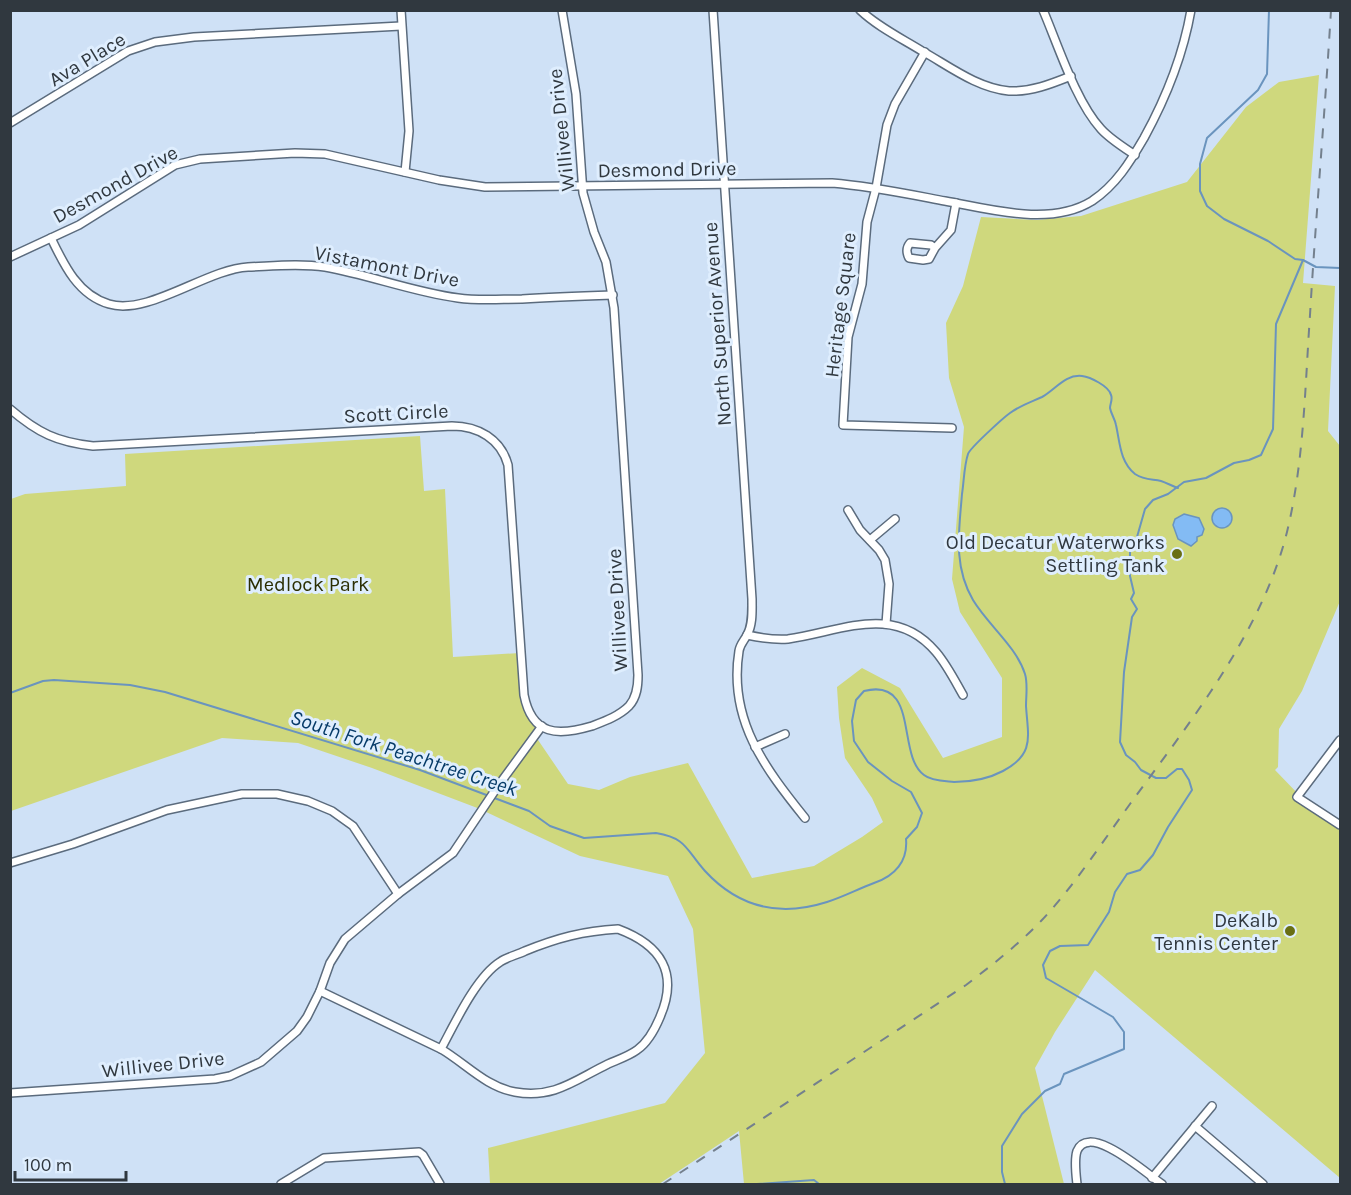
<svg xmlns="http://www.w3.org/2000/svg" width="1351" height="1195" viewBox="0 0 1351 1195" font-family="Karla,sans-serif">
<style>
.green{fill:#cfd87d}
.water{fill:#83bbf4;stroke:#6a94be;stroke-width:1.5}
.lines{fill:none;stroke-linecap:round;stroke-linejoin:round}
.stream{stroke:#6a94be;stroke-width:2}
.street-casing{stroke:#5b6b7d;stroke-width:10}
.street{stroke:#fff;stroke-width:7}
.rail{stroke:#74808d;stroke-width:2;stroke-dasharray:10 10;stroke-linecap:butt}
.poi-dot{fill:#696f14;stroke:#dfeefe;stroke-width:2}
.labels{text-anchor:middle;stroke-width:6;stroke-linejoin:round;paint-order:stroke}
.street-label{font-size:20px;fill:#30383f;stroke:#dfeefe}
.poi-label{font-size:20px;fill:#30383f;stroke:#dfeefe;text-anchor:end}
.park-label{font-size:20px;fill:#2b2e02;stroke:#dfeefe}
.water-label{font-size:21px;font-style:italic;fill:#063b68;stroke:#dfeefe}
</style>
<rect width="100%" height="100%" fill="#cfe1f6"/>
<!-- green -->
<g class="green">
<path d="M1319,75L1303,283L1335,286L1328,431L1340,446V601L1302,691L1279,729L1278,767L1275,770L1302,798L1340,826V1178L1095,970L1055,1032L1035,1068L1064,1184H744L739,1131L659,1184H490L488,1148L665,1103L705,1053L693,929L668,876L580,856L482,810L536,737L568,784L599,790L630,777L688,763L752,878L814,866L862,837L883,822L872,798L845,758L839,718L837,687L862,668L900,688L943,758L1002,737V678L960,612L952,579L964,427L949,378L946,323L963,286L981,217L1037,220L1081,216L1187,182L1246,107L1279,82Z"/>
<path d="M420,436L424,491L445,489L453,657L520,653L525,703L542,726L480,809L372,768L298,743L222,738L11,811V499L25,494L126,486L125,454Z"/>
</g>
<!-- water -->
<g class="water">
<circle cx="1222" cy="518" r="10"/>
<path d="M1184,514L1199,518L1204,529L1202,535L1197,537V541L1191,546L1178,539L1173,525L1175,519Z"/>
</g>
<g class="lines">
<!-- stream -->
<g class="stream">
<path d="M1269,10L1267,74L1258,90L1207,138L1200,164V191L1207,206L1224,219L1268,241L1295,259L1303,260L1316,267L1340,268"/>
<path d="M10,693L43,681L54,680L130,685L165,692L420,770L529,811L550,826L584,838L656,833C687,838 686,850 705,871C739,908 780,917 827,902C843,897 858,889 874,883C895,876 908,861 906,839L917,827L922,813L911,792L892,781L868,762L854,741L852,721L856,700L864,691C920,677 896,755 924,775C931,781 945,781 954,782C971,782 988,779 1003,771C1035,754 1028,737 1026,706C1026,695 1028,684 1025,674C1016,646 988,625 973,600C953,566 959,531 962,494C964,481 964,466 968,454C970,448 1003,418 1010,413C1021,405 1031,402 1042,397C1055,390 1065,374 1082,376C1090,377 1109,386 1111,395C1113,399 1110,404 1110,408C1111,414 1115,419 1116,425C1120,443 1120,462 1135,474C1144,480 1151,479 1161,481C1167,483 1172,486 1178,488"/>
<path d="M757,1184L814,1180L819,1184"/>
<path d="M1005,1184L1002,1172V1146L1022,1114L1045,1091L1060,1084L1064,1074L1124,1049V1032L1113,1017L1046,978L1043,965L1050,951L1060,946L1088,945L1109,912L1115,892L1127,874L1140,870L1153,855L1168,827L1192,790L1189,780L1182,769H1177L1166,778H1156L1141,770L1135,762L1126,755L1120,742L1124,672L1132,617L1137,609L1131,599L1134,593L1130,576V551L1135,544L1145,509L1153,500L1168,494L1184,482L1206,478L1234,463L1249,460L1261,455L1273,429L1276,324L1303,260"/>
</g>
<!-- street casing -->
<g class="street-casing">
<g id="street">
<path d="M401,10L409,131L405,172"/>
<path d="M713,10L752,599C752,610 753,625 747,635C744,641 740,644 739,651C728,720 765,768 805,818"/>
<path d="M860,10C878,27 901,38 922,51C949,66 977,88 1009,91C1031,92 1051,84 1071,76"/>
<path d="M1043,10C1058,45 1076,102 1101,129C1110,139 1123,147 1135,155"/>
<path d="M925,52L895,104L887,125L876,188L867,222L862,284L848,337L843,425L952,428"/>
<path d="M10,123L128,51L155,42L194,37L401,26"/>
<path d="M51,238C64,265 78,295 109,304C148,316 207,269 248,267C273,266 300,263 325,267C370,275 413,292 458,298C479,301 501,299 522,299C552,297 582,296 613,295"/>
<path d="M935,248L931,245L910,243C906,248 906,252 909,258L923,260L929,259L935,248L951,230L956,203"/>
<path d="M10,257L79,225L175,165L200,159L295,153L325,154L439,180L485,187L832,183C870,186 908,194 945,201C990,209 1050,227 1092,201C1116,185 1130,162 1144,138C1166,98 1183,56 1191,10"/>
<path d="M10,409C38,433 57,442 93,446L452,426C478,426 501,439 508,465L524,695C532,736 558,736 592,726C605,721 619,716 629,706C637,697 638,686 638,675L614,308L606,262L594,232L583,193L576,94L562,10"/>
<path d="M848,510L860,530L879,550L885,560L889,584L886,624"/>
<path d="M870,540L895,519"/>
<path d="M747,635C761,638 774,640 788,639C840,632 894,602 936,652C947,665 955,681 963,695"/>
<path d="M1340,740L1297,797L1340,825"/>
<path d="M755,747L785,734"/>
<path d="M10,863L73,844L167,810L242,794H277L308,801L332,811L353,826L398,894"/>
<path d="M618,929C661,945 679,973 660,1017C655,1029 647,1043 637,1050C629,1056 617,1060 608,1064C575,1080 554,1099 515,1092C486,1087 465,1063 441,1049C454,1025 476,977 500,962C507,957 517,955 525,951C557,938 583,931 618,929Z"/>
<path d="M320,991L441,1049"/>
<path d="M10,1093L215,1079L230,1076L261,1062L297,1031L307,1017L320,991L330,963L345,939L398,894L453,853L498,786L542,726"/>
<path d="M1195,1126L1263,1184"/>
<path d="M1152,1178L1212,1106"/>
<path d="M281,1184L324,1158L419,1152L423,1155L440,1184"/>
<path d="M1077,1184C1076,1175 1074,1160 1077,1151C1089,1121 1149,1176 1162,1184"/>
</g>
</g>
<!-- street -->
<use href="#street" class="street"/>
<!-- rail -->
<path class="rail" d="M663,1184L966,985C992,965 1018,945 1041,921C1074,886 1101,844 1130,804C1190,722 1262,632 1287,532C1304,462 1305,387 1310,315C1316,214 1325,112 1331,10"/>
</g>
<!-- markers -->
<g class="poi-dot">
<circle cx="1177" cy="554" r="6"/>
<circle cx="1290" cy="931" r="6"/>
</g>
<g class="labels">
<!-- street labels -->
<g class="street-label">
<text transform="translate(87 59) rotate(-31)" y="7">Ava Place</text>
<text transform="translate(561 130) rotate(-96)" y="7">Willivee Drive</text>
<text transform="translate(667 169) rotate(-1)" y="7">Desmond Drive</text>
<text transform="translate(115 184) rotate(-29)" y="7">Desmond Drive</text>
<text transform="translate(387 266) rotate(11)" y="7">Vistamont Drive</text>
<text transform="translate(840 305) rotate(-83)" y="7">Heritage Square</text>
<text transform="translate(717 324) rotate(-94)" y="7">North Superior Avenue</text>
<text transform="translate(396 413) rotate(-3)" y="7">Scott Circle</text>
<text transform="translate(617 610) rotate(-93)" y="7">Willivee Drive</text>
<text transform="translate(163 1064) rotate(-6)" y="7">Willivee Drive</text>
</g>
<!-- poi labels -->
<g class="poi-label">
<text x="1165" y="549">Old Decatur Waterworks<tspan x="1165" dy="23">Settling Tank</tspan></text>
<text x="1278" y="927">DeKalb<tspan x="1278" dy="23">Tennis Center</tspan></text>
</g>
<!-- park labels -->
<g class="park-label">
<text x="308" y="591">Medlock Park</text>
</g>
<!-- water labels -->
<g class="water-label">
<text transform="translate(404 753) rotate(18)" y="7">South Fork Peachtree Creek</text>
</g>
</g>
<!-- border -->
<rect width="1351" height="1195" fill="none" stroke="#30383f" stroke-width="24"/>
<!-- scale -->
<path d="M15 1171v9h111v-9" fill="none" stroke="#30383f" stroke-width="3"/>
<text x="24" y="1171" font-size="18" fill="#30383f" stroke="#dfeefe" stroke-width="4.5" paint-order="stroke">100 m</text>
</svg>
